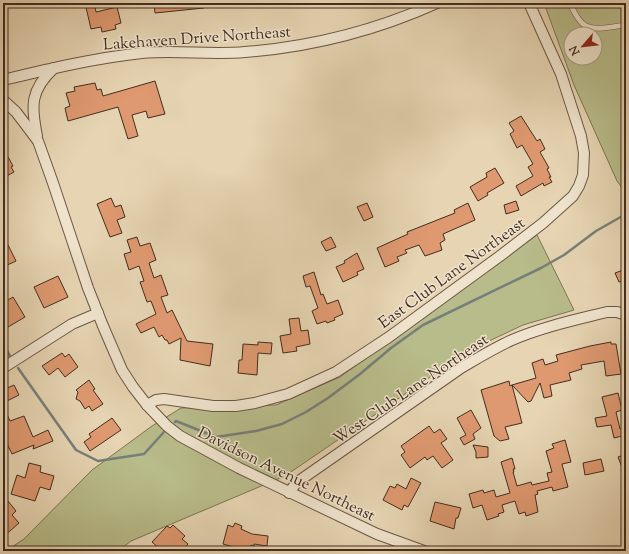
<svg xmlns="http://www.w3.org/2000/svg" width="629" height="554" viewBox="0 0 629 554" font-family="'Sorts Mill Goudy',serif">
<style>
.green{fill:#b8bc8a;stroke:#7e7454;fill-rule:evenodd}
.lines{fill:none;stroke-linecap:round;stroke-linejoin:round}
.stream{stroke:#777f7a;stroke-width:2.5}
.building{fill:#df9970;stroke:#432d1f}
.service-casing{stroke:#6c5744;stroke-width:6}
.minor-casing{stroke:#6c5744;stroke-width:12}
.service{stroke:#efe3cd;stroke-width:5}
.minor{stroke:#efe3cd;stroke-width:10}
.labels{text-anchor:middle;stroke-width:3;stroke-linejoin:round;paint-order:stroke}
.street-label{font-size:16px;fill:#432d1f;stroke:#efe3cd}
</style>
<rect width="100%" height="100%" fill="#e6d4b2"/>
<filter id="stains"><feTurbulence type="fractalNoise" baseFrequency=".005" numOctaves="4"/><feColorMatrix values="0 0 0 0 .2 0 0 0 0 .09 0 0 0 0 .02 0 0 0 .5 -.17"/></filter>
<radialGradient id="worn" r=".72"><stop offset=".6" stop-color="#630" stop-opacity="0"/><stop offset="1" stop-color="#630" stop-opacity=".3"/></radialGradient>
<!-- green -->
<g class="green">
<path d="M544,3H626V193L617,181L574,85ZM571,34H595V58H571Z"/>
<path d="M537,235L574,310L523,325L468,351L285,476L131,541L118,551H6L24,539L92,470L152,426L181,408L276,405L340,377Z"/>
</g>
<g class="lines">
<!-- stream -->
<g class="stream">
<path d="M3,344L10,356"/>
<path d="M18,368L76,450L98,461L144,454L164,432"/>
<path d="M175,422L176,421L216,437L256,431L282,424L306,412L328,398L360,374L391,348L423,325L541,268L564,255L596,231L626,214"/>
</g>
</g>
<!-- building -->
<g class="building">
<path d="M85,3H94L96,12L117,7L121,23L115,25L116,29L102,32L101,27L91,29Z"/>
<path d="M154,3H204V8L155,13Z"/>
<path d="M155,81L165,114L148,118L146,111L132,115L138,136L128,139L118,107L68,121L65,108L70,106L66,93L75,91L74,87L95,83L97,90L101,89L103,96Z"/>
<path d="M521,116L537,141L540,139L545,149L540,152L549,168L547,169L551,177H549L552,182L544,186L543,183L521,196L516,186L533,176L528,167L533,164L522,145L517,148L510,134L514,131L509,123Z"/>
<path d="M3,148L13,166L11,167L14,172L3,178Z"/>
<path d="M495,168L504,183L487,193L488,195L478,201L470,187L487,177L486,173Z"/>
<path d="M111,198L115,207L121,205L125,217L117,220L122,233L110,237L97,204Z"/>
<path d="M516,201L519,210L506,214L504,205Z"/>
<path d="M367,203L373,217L364,221L357,207Z"/>
<path d="M468,203L475,220L443,234L445,240L440,243L442,250L425,256L419,245L405,250L407,253L397,257L399,261L385,267L377,248L408,234L407,232L455,213L454,210Z"/>
<path d="M3,235L16,261L3,267Z"/>
<path d="M137,237L140,246L150,243L156,260L149,263L154,278L161,275L168,295L161,297L167,313L172,310L187,341L213,344L210,366L180,360L181,338L169,344L167,340H165L162,335L159,337L154,327L141,333L136,324L156,314L151,301L147,302L140,282L144,281L139,266L129,270L124,254L131,252L127,240Z"/>
<path d="M331,237L336,247L326,251L321,242Z"/>
<path d="M357,253L364,269L357,272L358,275L343,282L336,267L345,263L344,261Z"/>
<path d="M626,269V280L619,282L615,273Z"/>
<path d="M314,272L321,295L323,294L327,304L338,300L343,314L334,318L335,320L327,323L326,321L317,324L312,311L318,308L310,286L306,287L303,276Z"/>
<path d="M58,276L68,297L44,308L34,287Z"/>
<path d="M13,297L25,317L3,330V303Z"/>
<path d="M299,318L301,331L308,330L310,344L296,347L297,351L283,353L280,336L291,334L289,319Z"/>
<path d="M258,342L272,343L271,354L258,353L257,375L238,373L239,360H242L243,344L258,345Z"/>
<path d="M611,342V344H616L621,374L606,376L604,361L581,365L582,369L569,373L571,380L550,385L552,396L544,398L540,383L531,401L528,402L512,385L536,378L532,363L543,359L545,365L558,361L556,355L590,346Z"/>
<path d="M62,353L65,357L69,354L78,367L65,377L58,368L49,375L42,366Z"/>
<path d="M89,380L95,389L93,390L103,404L92,411L89,406L85,409L80,401L76,399L78,392L76,390Z"/>
<path d="M509,381L510,386L512,385L522,423L505,427L509,439L500,441L494,436L481,390Z"/>
<path d="M14,385L19,395L3,403V390Z"/>
<path d="M618,393L622,410L616,412L620,429L626,428V435L614,438L611,425L597,427L595,418L607,416L602,397Z"/>
<path d="M3,406L10,421L24,416L33,437L48,430L53,441L33,449L34,445L12,454L3,435Z"/>
<path d="M471,410L481,428L473,434L475,439L464,445L460,438L466,435L457,418Z"/>
<path d="M112,418L121,430L90,451L84,442L91,437L89,434Z"/>
<path d="M429,426L434,433L440,429L447,439L441,443L453,460L442,468L433,456L427,460L425,457L410,468L401,455L405,452L401,446Z"/>
<path d="M565,440L571,462L562,464L568,487L553,491L552,487L537,491L538,494L535,495L538,512L526,516L525,512L519,514L515,501L502,505L504,512L498,514L499,516L487,520L482,505L473,508L469,494L483,490L484,493L494,490L496,497L510,493L501,462L512,458L515,469H513L514,472H513L517,486L531,482L532,485L549,481L547,473L552,472L546,451L554,448L552,444Z"/>
<path d="M473,445L488,447V457L476,458V452Z"/>
<path d="M626,454V475H625L618,457Z"/>
<path d="M601,459L604,471L585,475L583,463Z"/>
<path d="M29,463L41,466L40,472L54,476L50,490L40,487L35,501L11,494L17,475L25,478Z"/>
<path d="M411,478L421,483L408,507L404,505L402,510L383,500L390,486L395,488L397,484L406,489Z"/>
<path d="M8,501L16,511L12,515L19,523L3,537V505Z"/>
<path d="M435,502L461,508L458,518H456L454,529L430,521Z"/>
<path d="M235,523L242,526L241,529L252,534L268,536L267,546L254,544V546L251,545L249,551H240L241,549L223,544L228,525L233,527Z"/>
<path d="M173,525L185,536L182,539L188,544L182,551H162L152,542L167,526L170,528Z"/>
</g>
<g class="lines">
<!-- service casing -->
<g class="service-casing">
<path id="service" d="M570,3C573,10 578,22 586,26C597,31 614,26 626,25"/>
</g>
<!-- minor casing -->
<g class="minor-casing">
<g id="minor">
<path d="M3,80C49,69 95,58 142,53C176,50 211,55 245,52C311,47 377,30 437,3"/>
<path d="M3,100L16,112L38,141L53,183L88,288L103,326L122,370L133,387L147,405L167,426L180,436L239,468L377,534L424,551"/>
<path d="M37,136C31,106 30,90 54,68"/>
<path d="M3,368L72,324L98,313"/>
<path d="M147,405L156,400L164,399L213,406H236L255,403L288,394L336,372L389,337L500,256L543,223L573,196L579,186L583,175L584,153L581,136L561,74L529,3"/>
<path d="M289,493L296,483L461,368C478,358 494,348 512,340C542,327 575,320 607,312H617L626,315"/>
</g>
</g>
<!-- service -->
<use href="#service" class="service"/>
<!-- minor -->
<use href="#minor" class="minor"/>
</g>
<g class="labels">
<!-- street labels -->
<g class="street-label">
<text transform="translate(197 37) rotate(-4)" y="6">Lakehaven Drive Northeast</text>
<text transform="translate(451 272) rotate(-36)" y="6">East Club Lane Northeast</text>
<text transform="translate(410 388) rotate(-34)" y="6">West Club Lane Northeast</text>
<text transform="translate(287 473) rotate(26)" y="6">Davidson Avenue Northeast</text>
</g>
</g>
<!-- margin -->
<rect width="629" height="554" fill="none" stroke="#e6d4b2" stroke-width="16"/>
<rect x="4" y="4" width="621" height="546" fill="none" stroke="#432d1f" stroke-width="2"/>
<rect x="8" y="8" width="613" height="538" fill="none" stroke="#432d1f"/>
<!-- north arrow -->
<g transform="translate(583 46) rotate(242)"><circle r="19" fill="#efe3cd" stroke="#aa9a87"/>
<path d="M0-3L7 15L0 10L-7 15Z" fill="#8f2418"/>
<text y="-6" font-size="11" font-weight="bold" text-anchor="middle" fill="#432d1f">N</text>
</g>
<rect width="100%" height="100%" filter="url(#stains)"/>
<rect width="100%" height="100%" fill="url(#worn)"/>
</svg>
